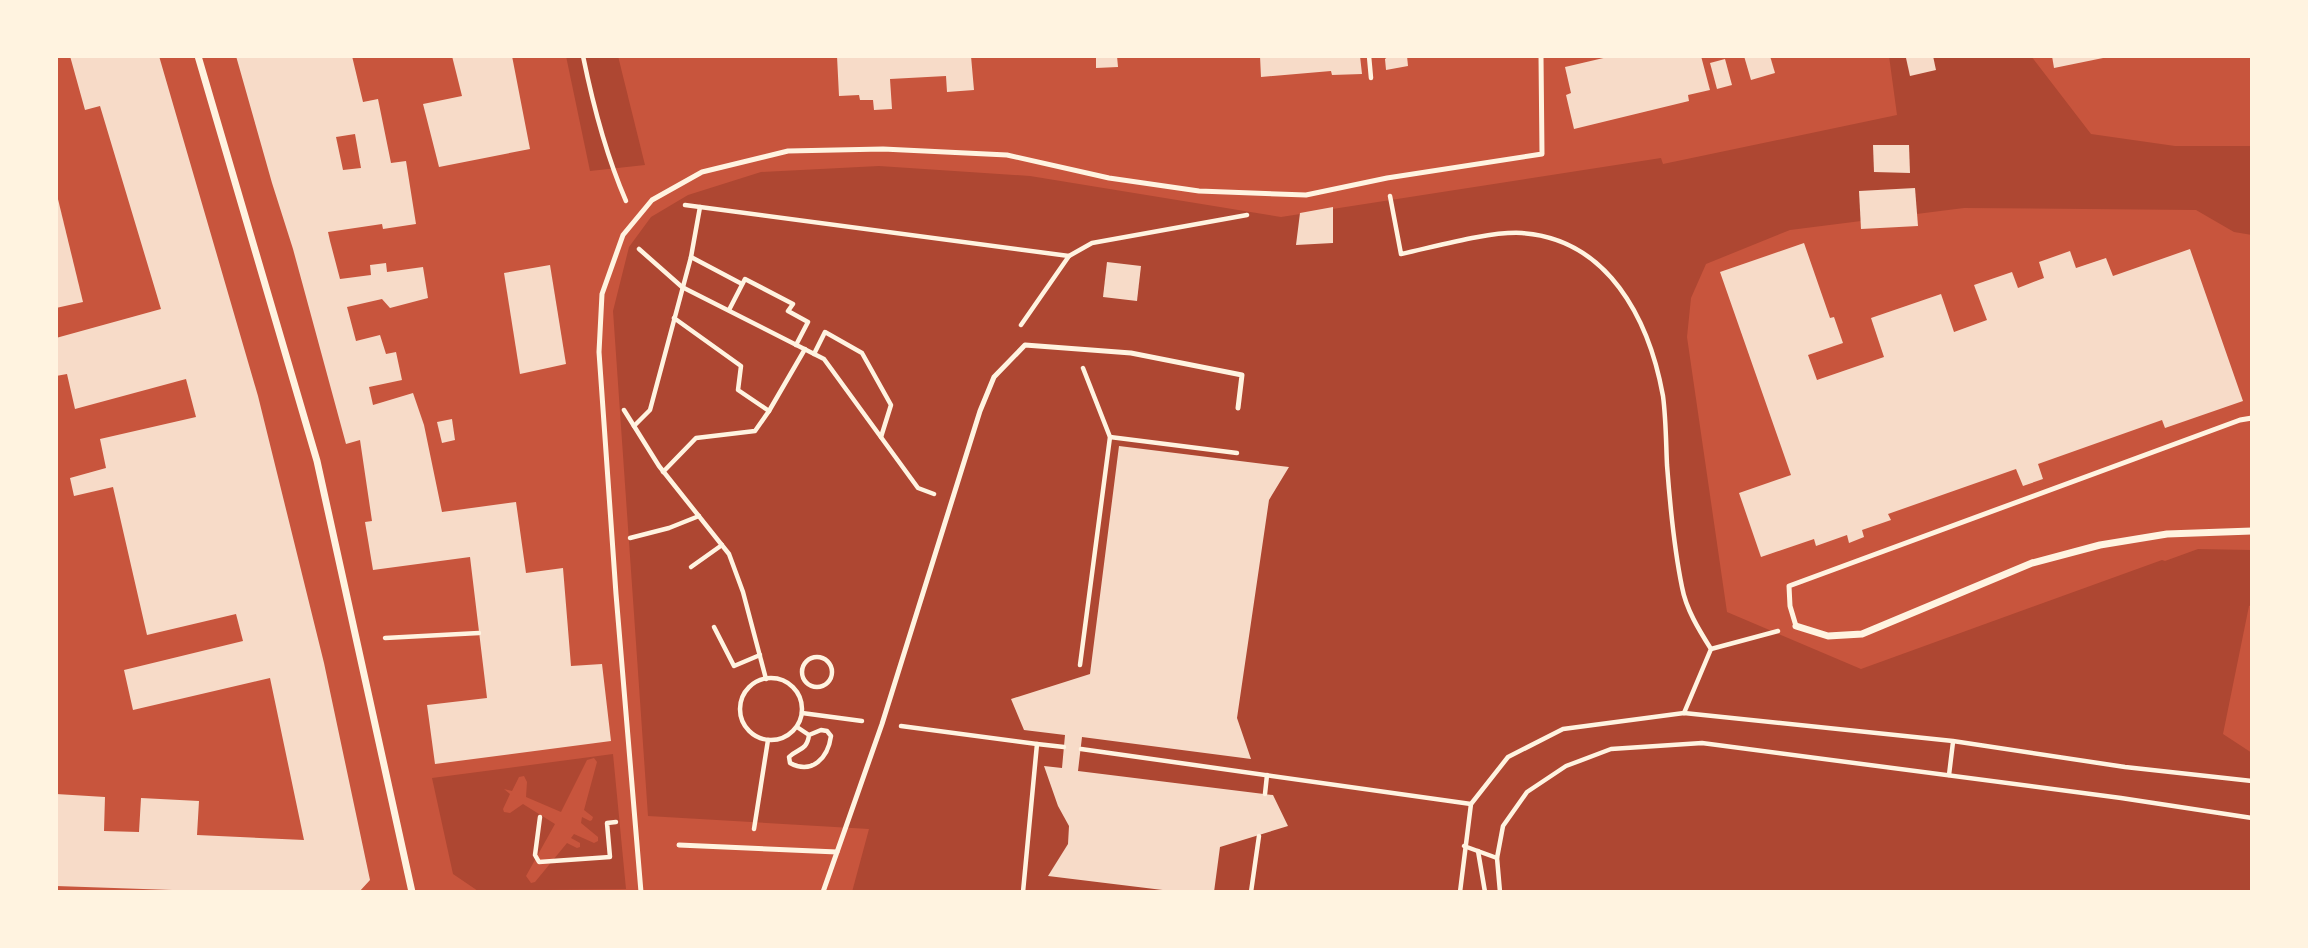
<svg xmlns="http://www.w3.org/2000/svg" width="2308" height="948" viewBox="0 0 2308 948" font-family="Ubuntu,sans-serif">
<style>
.green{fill:#ae4732;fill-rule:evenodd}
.building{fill:#f7dbc8;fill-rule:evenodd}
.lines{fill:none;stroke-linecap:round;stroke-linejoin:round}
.path{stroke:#fff3e0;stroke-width:4.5}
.service{stroke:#fff3e0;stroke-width:5}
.minor{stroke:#fff3e0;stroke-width:7}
</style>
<rect width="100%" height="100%" fill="#c8553d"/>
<!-- green -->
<g class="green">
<path d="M566,56H618L645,165L590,171Z"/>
<path d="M1889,56H2031L2091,134L2175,146H2252V235L2234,232L2196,210L1964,208L1790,230L1706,264L1691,298L1687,337L1727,612L1861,669L2162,560L2165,561L2198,549L2252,550V605L2249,606L2223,734L2252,753V892H852L869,829L648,816L613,311L629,247L651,217L688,195L761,172L879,166L1030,176L1281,217L1661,158L1663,164L1897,115Z"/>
<path d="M613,754L626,889L478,891L453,874L432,778ZM594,758L597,762L584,810L593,817L592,820L590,821L582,817L581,823L598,837V841L594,843L574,834L571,838L580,843V847L577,848L567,843L535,882L531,883L526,876L555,824L523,804L510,813L504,812L503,809L510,794L504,789L512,791L519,777L524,776L527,782L526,797L561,812L587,760Z"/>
</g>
<!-- building -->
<g class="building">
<path d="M70,56H159L258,396L324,663L370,880L359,892H230L56,886V794L105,797L104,831L139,832L141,798L199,801L197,835L304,840L270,678L133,710L124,670L243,641L236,614L147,635L113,487L74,496L70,478L106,468L100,439L196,417L186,379L75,409L67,374L56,376V338L161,309L100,106L85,110Z"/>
<path d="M236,56H352L363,102L378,99L391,163L406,161L416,224L383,229L382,224L328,232L330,241L340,279L371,275L370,265L386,263L387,272L423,267L428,298L390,308L382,299L347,307L356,341L380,335L386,354L396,352L402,380L369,387L373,405L413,393L424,425L442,512L516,502L526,573L563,568L571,666L602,664L611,741L435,764L427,705L487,698L470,557L373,570L365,522L372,521L360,440L346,444L293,249L272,183ZM355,134L361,168L343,170L336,137Z"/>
<path d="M452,56H512L530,149L439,167L423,104L462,96Z"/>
<path d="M837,56H971L974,90L947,92L946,76L890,79L892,109L874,110L873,100H860L859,95L839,96Z"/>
<path d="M1096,56H1117L1118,67L1096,68Z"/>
<path d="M1260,56H1360L1362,74L1332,75L1331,71L1261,77Z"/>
<path d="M1389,56H1407L1408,66L1386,70L1385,59Z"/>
<path d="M1612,56H1701L1710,90L1688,95L1689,101L1574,129L1566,95L1571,93L1565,67Z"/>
<path d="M1744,56H1770L1775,73L1751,80Z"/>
<path d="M1915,56H1933L1936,70L1910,76L1906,58Z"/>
<path d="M2052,56H2107L2108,57L2054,68Z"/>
<path d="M1725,59L1732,85L1717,89L1710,63Z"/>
<path d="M1873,145H1909L1910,173L1874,172Z"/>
<path d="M1915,188L1918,226L1861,229L1859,191Z"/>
<path d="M56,191L83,302L56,308Z"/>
<path d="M1333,207V243L1296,245L1300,213Z"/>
<path d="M1804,243L1830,318L1834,317L1843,343L1808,355L1817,380L1884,357L1871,318L1941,294L1954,332L1987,320L1974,285L2012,272L2018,288L2044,278L2039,262L2070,251L2076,268L2106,258L2113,276L2190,249L2243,401L2165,428L2162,420L2038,464L2043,479L2023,486L2016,469L1888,514L1891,520L1862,530L1864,537L1849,543L1847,535L1816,546L1814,539L1761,557L1739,493L1791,475L1720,272Z"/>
<path d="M1107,262L1141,266L1137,301L1103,297Z"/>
<path d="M550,265L566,364L520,374L504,273Z"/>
<path d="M452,419L455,440L442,443L437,422Z"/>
<path d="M1119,446L1289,467L1269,500L1237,718L1251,759L1082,737L1078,771L1273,795L1288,826L1220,847L1214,892H1179L1048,876L1068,844L1069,826L1058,806L1044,766L1062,768L1065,735L1024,730L1011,699L1090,674Z"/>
</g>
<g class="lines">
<!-- path -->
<g class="path">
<path d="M583,56C593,105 606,155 626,201"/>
<path d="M1369,56L1371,78"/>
<path d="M1390,196L1401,254C1434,247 1489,231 1522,233C1608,239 1649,319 1663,396C1666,419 1666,443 1667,465C1670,505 1674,548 1682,587C1686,609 1699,630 1711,649L1684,713"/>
<path d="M685,205L1069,256"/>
<path d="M639,249L682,287L824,359L918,488L934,494"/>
<path d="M691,257L742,284"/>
<path d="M729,310L745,279L793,304L788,311L808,322L796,345"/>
<path d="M1021,325L1069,256L1092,243L1247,215"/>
<path d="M814,354L825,332L862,353L891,405L881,437"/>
<path d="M624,410L659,466L729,554L743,592L766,679"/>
<path d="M769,411L805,349"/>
<path d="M634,426L650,410L691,257L700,207"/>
<path d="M1110,437L1237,453"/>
<path d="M663,472L696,438L755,431L769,411L738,390L741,366L674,318"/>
<path d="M630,538L669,528L699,516"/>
<path d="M691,567L722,545"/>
<path d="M714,627L734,666L760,655"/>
<path d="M385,638L479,633"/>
<path d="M1711,649L1778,631"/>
<circle cx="817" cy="672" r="15"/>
<path d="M1080,665L1110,437L1083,368"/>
<circle cx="771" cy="709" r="31"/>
<path d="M802,713L862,721"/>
<path d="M901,726L1037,744L1023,892"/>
<path d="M797,727L809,735L821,730L827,731L831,736C828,758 812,775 790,763L789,757C798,748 807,751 809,735"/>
<path d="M1037,744L1064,747"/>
<path d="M1081,749L1471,804"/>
<path d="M1949,775L1953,742"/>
<path d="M1265,794L1267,775"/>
<path d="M540,817L535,855L539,862L610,857L607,823L616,822"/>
<path d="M754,829L768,740"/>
<path d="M1464,846L1497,858"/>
<path d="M1478,851L1485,892"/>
<path d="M1251,892L1259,836"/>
<path d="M1460,892L1471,804L1508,757L1563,729L1684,713L1953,741L2125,767L2252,781"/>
<path d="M1500,892L1497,858L1503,826L1527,792L1566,766L1611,749L1702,743L2121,798L2252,818"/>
</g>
<!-- service -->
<g class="service">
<path d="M1796,626L1790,606L1789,586L2240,420L2252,418"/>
<path d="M679,845L837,852"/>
<path d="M641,892L616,594L599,352L602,294L623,235L652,200L702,172L788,151L883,149L1007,155L1109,178L1199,191L1306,195L1387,178L1542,154L1541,56"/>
<path d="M823,892L882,724L980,411L994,377L1025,345L1131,353L1242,375L1238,408"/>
</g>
<!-- minor -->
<g class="minor">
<path d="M198,56L317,461L412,892"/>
<path d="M1796,626L1828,636L1862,634L2032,563L2100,545L2167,534L2252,531"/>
</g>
</g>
<!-- border -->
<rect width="2308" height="948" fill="none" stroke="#fff3e0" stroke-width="116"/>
</svg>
